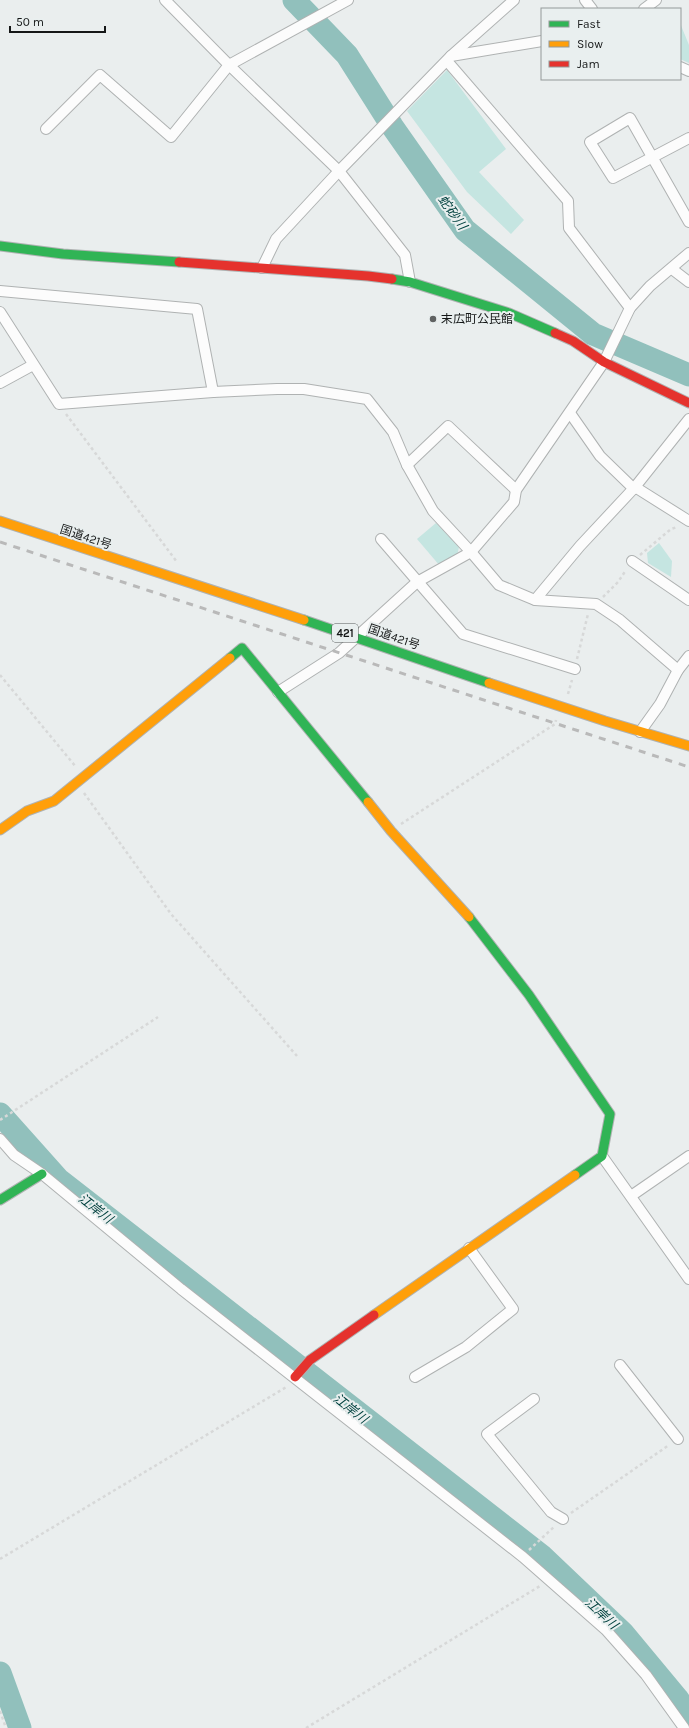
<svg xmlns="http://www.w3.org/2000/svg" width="689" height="1728" viewBox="0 0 689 1728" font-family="Karla,'Noto Sans JP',sans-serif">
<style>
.green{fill:#c5e5e1}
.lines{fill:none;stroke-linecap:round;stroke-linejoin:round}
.stream{stroke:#91c0bc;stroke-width:4}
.river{stroke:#91c0bc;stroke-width:23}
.street-casing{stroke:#afb2b2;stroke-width:12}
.fast-casing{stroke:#afb2b2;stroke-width:11}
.slow-casing{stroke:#afb2b2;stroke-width:11}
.jam-casing{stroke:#afb2b2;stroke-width:11}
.path{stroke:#d7d8d8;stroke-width:2.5;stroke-dasharray:3 3;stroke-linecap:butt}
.street{stroke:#fcfcfc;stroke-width:10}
.fast{stroke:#30b455;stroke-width:9}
.slow{stroke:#ff9f0a;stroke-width:9}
.jam{stroke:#e5322d;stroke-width:9}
.rail{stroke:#b9b9b9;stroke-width:3;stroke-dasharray:7 7;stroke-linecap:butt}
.poi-dot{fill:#606262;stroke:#e9efef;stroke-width:1.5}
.labels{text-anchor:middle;stroke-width:4;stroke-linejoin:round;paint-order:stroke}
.shield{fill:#e9efef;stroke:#555858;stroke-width:1}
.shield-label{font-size:11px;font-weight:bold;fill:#151717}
.poi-label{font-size:12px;fill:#151717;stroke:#e9efef;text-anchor:start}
.street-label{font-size:12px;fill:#151717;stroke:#e9efef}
.water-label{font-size:13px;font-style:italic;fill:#01413e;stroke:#e9efef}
</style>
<rect width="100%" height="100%" fill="#eaeeee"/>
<!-- green -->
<g class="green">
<path d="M680,23L689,45V63L680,59Z"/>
<path d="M447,70L506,149L479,172L524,220L511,234L467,192L407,111Z"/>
<path d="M436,523L459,547L457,556L440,566L417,539Z"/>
<path d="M659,543L672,561L671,577L648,563L647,553Z"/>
</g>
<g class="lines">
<!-- stream -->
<path class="stream" d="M294,1L296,0"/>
<!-- river -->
<g class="river">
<path d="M294,0L347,55L392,126L465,230L593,334L689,375"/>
<path d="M0,1114L58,1179L542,1556L623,1633L677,1698L689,1715"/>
<path d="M0,1673L20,1728"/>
</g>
<!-- street casing -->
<g class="street-casing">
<g id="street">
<path d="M165,0L229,65L339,171L405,255L410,282"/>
<path d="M585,0L592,9"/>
<path d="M644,9L656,0"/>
<path d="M451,56L514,0"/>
<path d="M447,61L568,201L569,228L630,308"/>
<path d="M680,67L689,71"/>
<path d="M46,129L100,75L171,137L229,65L348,0"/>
<path d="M689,138L613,178L590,142L630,118L689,222"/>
<path d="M262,268L276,239L339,171L451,56L542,41"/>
<path d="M672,269L689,282"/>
<path d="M0,291L197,309L213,392"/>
<path d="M0,312L59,404L213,392L277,389H304L367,399L393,432L407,465L433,511L471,552L499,585L535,600L596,604L620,620L678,670"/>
<path d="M0,383L33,365"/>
<path d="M570,413L600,456L634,489"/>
<path d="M407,465L448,426L516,490"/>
<path d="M635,487L689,521"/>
<path d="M381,539L463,634L575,669"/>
<path d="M632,561L689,600"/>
<path d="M535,600L580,546L635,487L689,419"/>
<path d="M278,692L339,653L417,582L471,552L514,502L516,490L604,362L630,308L650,286L689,253"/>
<path d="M640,732L660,704L678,670L689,656"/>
<path d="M0,1139L14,1155L42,1174L181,1289L523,1557L606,1630L646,1675L684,1728"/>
<path d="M602,1156L689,1279"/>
<path d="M631,1196L689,1156"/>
<path d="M620,1365L678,1439"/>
<path d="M415,1377L466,1347L513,1309L469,1248"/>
<path d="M534,1399L487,1434L551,1512L563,1519"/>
</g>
</g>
<!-- fast casing -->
<g class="fast-casing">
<g id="fast">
<path d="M0,246L63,254L179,262"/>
<path d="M392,279L410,282L509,313L555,333"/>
<path d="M304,620L489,683"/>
<path d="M230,658L242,648L368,802"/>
<path d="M469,917L529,995L610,1114L602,1156L575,1175"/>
<path d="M0,1200L42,1174"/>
</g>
</g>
<!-- slow casing -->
<g class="slow-casing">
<g id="slow">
<path d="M0,521L304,620"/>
<path d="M489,683L605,721L689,746"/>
<path d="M368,802L391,831L469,917"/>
<path d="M0,830L27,811L54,801L230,658"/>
<path d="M374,1315L575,1175"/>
</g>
</g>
<!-- jam casing -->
<g class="jam-casing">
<g id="jam">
<path d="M179,262L368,276L392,279"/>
<path d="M555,333L573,341L604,362L689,403"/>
<path d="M295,1377L310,1360L374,1315"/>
</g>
</g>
<!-- path -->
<g class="path">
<path d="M66,414L177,562"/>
<path d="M640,555L671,529L677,527"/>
<path d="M603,597L618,582L626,570"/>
<path d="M577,659L588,614"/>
<path d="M0,675L76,767"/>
<path d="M568,694L572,680"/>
<path d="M84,793L171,914L297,1056"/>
<path d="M401,824L555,724L556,720"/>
<path d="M0,1120L158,1017"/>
<path d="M571,1513L669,1445"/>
<path d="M529,1550L555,1526"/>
<path d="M0,1559L288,1386"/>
<path d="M0,1711L6,1728"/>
<path d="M306,1728L540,1586"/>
</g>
<!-- street -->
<use href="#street" class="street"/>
<!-- fast -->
<use href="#fast" class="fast"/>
<!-- slow -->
<use href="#slow" class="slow"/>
<!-- jam -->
<use href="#jam" class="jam"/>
<!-- rail -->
<path class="rail" d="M0,542L689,767"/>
</g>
<!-- markers -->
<circle class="poi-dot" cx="433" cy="319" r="4"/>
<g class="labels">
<!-- shield labels -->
<rect class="shield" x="332" y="624" width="26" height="18" rx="3"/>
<g class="shield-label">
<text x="345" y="637">421</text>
</g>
<!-- poi labels -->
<g class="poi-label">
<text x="441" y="323">末広町公民館</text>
</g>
<!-- street labels -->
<g class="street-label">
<text transform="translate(86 537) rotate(18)" y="4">国道421号</text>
<text transform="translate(394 637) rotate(19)" y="4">国道421号</text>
</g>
<!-- water labels -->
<g class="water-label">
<text transform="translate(453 212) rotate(54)" y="5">蛇砂川</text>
<text transform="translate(96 1208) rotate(38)" y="5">江岸川</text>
<text transform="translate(351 1408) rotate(38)" y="5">江岸川</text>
<text transform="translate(602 1613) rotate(43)" y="5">江岸川</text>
</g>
</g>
<!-- legend -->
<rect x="541" y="8" width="140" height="72" fill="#e9efef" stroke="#949999"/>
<rect x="549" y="21" width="20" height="6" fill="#30b455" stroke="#949999"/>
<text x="577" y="28" font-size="12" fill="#151717">Fast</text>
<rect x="549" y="41" width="20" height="6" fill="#ff9f0a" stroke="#949999"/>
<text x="577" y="48" font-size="12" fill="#151717">Slow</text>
<rect x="549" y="61" width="20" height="6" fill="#e5322d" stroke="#949999"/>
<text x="577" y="68" font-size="12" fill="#151717">Jam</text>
<!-- scale -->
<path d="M10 26v6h95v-6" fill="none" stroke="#151717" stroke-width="2"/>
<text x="16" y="26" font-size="12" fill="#151717" stroke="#e9efef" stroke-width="3" paint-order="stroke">50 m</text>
</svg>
